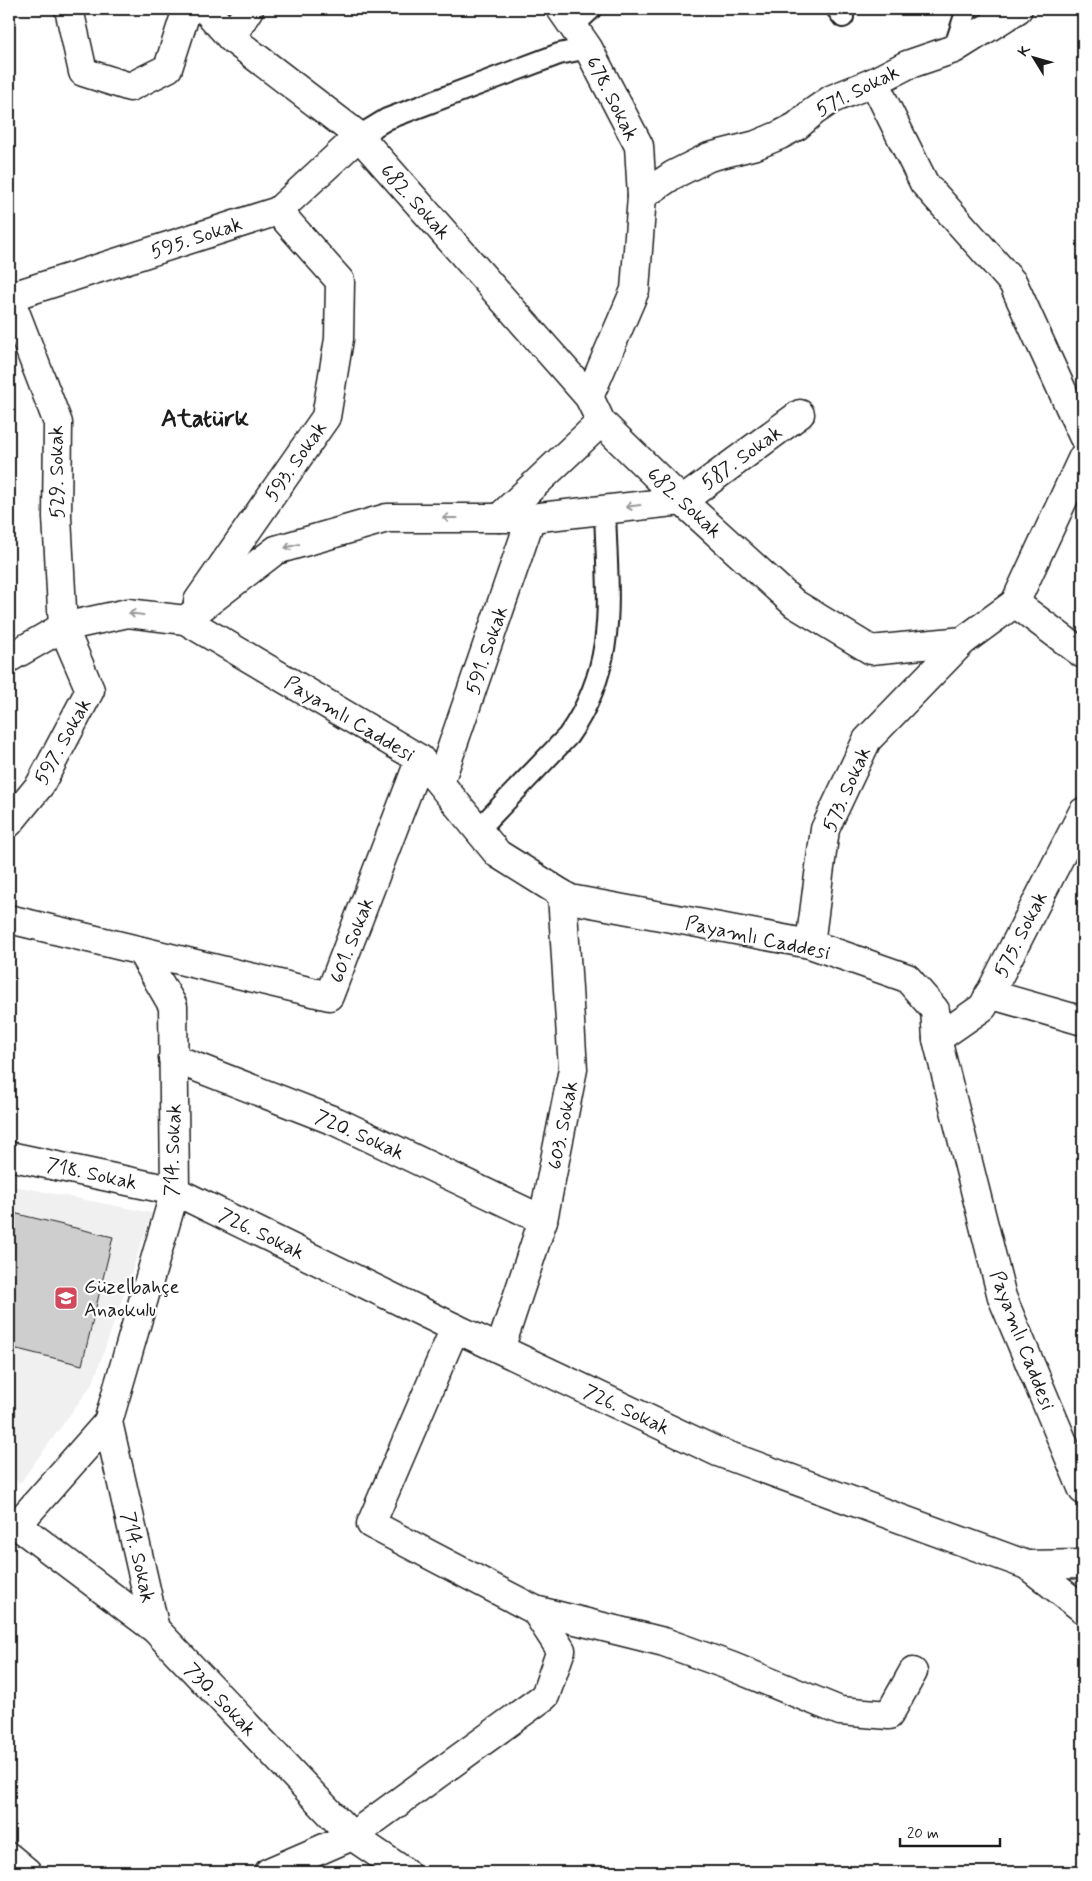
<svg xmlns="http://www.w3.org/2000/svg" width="1092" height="1881" viewBox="0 0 1092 1881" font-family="Mynerve,sans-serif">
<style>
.built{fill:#f0f0f0}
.building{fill:#cecece;stroke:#1c1c1c}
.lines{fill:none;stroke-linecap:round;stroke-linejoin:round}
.service-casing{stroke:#1c1c1c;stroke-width:24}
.minor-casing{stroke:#1c1c1c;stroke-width:31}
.tertiary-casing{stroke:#1c1c1c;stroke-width:31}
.secondary-casing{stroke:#1c1c1c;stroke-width:31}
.service{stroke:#fff;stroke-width:20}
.minor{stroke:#fff;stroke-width:28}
.tertiary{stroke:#fff;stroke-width:28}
.secondary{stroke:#fff;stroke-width:28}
.oneway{stroke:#999}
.labels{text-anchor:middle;stroke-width:4.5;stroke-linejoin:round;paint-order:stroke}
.street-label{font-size:20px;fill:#1c1c1c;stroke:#fff}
.poi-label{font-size:20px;fill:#1c1c1c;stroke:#fff;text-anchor:start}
.district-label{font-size:25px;font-weight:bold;fill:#1c1c1c;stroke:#fff}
</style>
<rect width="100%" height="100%" fill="#fff"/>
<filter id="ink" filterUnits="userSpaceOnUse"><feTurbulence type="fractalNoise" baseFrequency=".02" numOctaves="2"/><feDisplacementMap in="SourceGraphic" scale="10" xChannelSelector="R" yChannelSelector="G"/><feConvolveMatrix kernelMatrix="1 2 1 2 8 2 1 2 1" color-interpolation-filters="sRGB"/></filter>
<g filter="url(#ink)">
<!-- built -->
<path class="built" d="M9,1185L152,1213L93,1383L20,1483L9,1475Z"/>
<!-- building -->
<path class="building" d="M9,1212L113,1237L82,1365L9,1347Z"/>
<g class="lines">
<!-- service casing -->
<g class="service-casing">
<g id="service">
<path d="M837,9L843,17"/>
<path d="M573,26L591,9"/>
<path d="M954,49L967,9"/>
<path d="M359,136L387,119L559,54L588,48"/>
<path d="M478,830L568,736C620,662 607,594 605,510"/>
</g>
</g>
<!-- minor casing -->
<g class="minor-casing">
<g id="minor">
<path d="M69,9L83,72L130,87L168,68L187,9"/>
<path d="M205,9L231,38L359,136L589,397L601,422L682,501L795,604L871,650L963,641L1015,603L1083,457"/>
<path d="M561,9L588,48L639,146L642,196L635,290L589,397"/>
<path d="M231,38L249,9"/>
<path d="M874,82L924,183L1013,283L1083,436"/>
<path d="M642,196L673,175L709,157L756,145L780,135L797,126L813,112L832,99L874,82L907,65L954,49L1018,9"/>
<path d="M9,296L58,423L57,517L63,627L90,690L40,785L9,823"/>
<path d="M9,297L278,211L359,136"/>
<path d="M499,518L601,422"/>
<path d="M198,601L326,417L339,339L340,281L278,211"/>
<path d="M1015,603L1083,654"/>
<path d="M185,620L276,550L387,518H531L682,501L800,414"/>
<path d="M440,782L531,518"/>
<path d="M9,919L329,996L420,759"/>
<path d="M810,944L825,829L867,740L963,641"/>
<path d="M141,951L173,1006L175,1191L108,1422L155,1629"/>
<path d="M989,994L1083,1021"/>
<path d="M937,1039L983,1007L1083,812"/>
<path d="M173,1058L337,1122L543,1220"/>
<path d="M9,1156L175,1191L455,1328L718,1452L1027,1565L1083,1564"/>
<path d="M500,1349L543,1220L573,1069L562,894"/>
<path d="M9,1519L155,1629L352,1836L405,1872"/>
<path d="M17,1525L108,1422"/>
<path d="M535,1610L664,1642L733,1667L840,1711L889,1715L913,1672"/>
<path d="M9,1857L27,1872"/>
<path d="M269,1872L352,1836L545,1696L561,1650L535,1610L371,1524L455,1328"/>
</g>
</g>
<!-- tertiary casing -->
<g class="tertiary-casing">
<path id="tertiary" d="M1027,1565L1083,1609"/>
</g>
<!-- secondary casing -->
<g class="secondary-casing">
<path id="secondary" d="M9,658L63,627L128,613L185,620L420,759L498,854L570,899L810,944L907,978L935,1010L937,1039L1002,1297L1083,1490"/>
</g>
<!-- service -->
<use href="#service" class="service"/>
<!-- minor -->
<use href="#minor" class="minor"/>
<!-- tertiary -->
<use href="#tertiary" class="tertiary"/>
<!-- secondary -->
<use href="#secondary" class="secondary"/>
</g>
<!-- one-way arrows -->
<defs><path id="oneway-shaft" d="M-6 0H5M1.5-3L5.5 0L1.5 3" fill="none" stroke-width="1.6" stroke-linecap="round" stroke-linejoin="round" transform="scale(1.25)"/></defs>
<g class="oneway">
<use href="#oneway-shaft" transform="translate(633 506) rotate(173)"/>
<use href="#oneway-shaft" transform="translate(450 518) rotate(180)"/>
<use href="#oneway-shaft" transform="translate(292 546) rotate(164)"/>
<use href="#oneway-shaft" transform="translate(136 614) rotate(-173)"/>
</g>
</g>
<!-- icons -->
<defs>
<g id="school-square" transform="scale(1.25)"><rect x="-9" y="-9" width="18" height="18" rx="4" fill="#d1495b" stroke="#fff"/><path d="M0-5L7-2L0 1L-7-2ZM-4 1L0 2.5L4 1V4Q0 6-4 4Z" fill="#fff"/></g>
</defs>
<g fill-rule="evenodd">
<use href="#school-square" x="66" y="1298"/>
</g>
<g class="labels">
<!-- street labels -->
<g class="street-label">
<text transform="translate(857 90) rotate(-27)" y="7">571. Sokak</text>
<text transform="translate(613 98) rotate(63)" y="7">678. Sokak</text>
<text transform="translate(416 201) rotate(48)" y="7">682. Sokak</text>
<text transform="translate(196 237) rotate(-18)" y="7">595. Sokak</text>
<text transform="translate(741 457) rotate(-36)" y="7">587. Sokak</text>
<text transform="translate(295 461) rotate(-55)" y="7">593. Sokak</text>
<text transform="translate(56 472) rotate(-91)" y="7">529. Sokak</text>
<text transform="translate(685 502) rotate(43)" y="7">682. Sokak</text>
<text transform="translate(486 650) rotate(-71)" y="7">591. Sokak</text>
<text transform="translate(350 718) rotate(31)" y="7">Payamlı Caddesi</text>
<text transform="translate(62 741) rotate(-61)" y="7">597. Sokak</text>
<text transform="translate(846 789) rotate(-66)" y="7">573. Sokak</text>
<text transform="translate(1020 934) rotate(-63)" y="7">575. Sokak</text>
<text transform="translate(758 937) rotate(12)" y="7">Payamlı Caddesi</text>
<text transform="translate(351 940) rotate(-69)" y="7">601. Sokak</text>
<text transform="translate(562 1125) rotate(-79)" y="7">603. Sokak</text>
<text transform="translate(360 1134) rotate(24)" y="7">720. Sokak</text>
<text transform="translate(172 1150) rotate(-88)" y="7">714. Sokak</text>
<text transform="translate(92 1173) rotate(12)" y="7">718. Sokak</text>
<text transform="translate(262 1233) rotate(26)" y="7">726. Sokak</text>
<text transform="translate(1023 1340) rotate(69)" y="7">Payamlı Caddesi</text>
<text transform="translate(627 1409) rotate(25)" y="7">726. Sokak</text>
<text transform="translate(139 1557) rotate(77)" y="7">714. Sokak</text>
<text transform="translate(221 1699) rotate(46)" y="7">730. Sokak</text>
</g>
<!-- poi labels -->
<g class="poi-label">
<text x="84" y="1293">Güzelbahçe<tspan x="84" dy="23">Anaokulu</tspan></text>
</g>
<!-- district labels -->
<g class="district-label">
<text x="205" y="426">Atatürk</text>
</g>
</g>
<!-- margin -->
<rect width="1092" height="1881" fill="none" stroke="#fff" stroke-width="30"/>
<rect x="15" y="15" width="1062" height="1851" fill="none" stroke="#1c1c1c" stroke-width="2" filter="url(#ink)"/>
<!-- north arrow -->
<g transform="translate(1034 58) rotate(307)" stroke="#ffffff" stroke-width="4" paint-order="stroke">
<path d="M0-4L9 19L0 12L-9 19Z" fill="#1c1c1c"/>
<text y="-8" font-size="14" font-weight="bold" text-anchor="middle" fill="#1c1c1c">K</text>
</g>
<!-- scale -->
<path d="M900 1838v8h100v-8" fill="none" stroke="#1c1c1c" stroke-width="2.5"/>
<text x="907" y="1838" font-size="15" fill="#1c1c1c" stroke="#ffffff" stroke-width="4" paint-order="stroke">20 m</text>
</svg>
